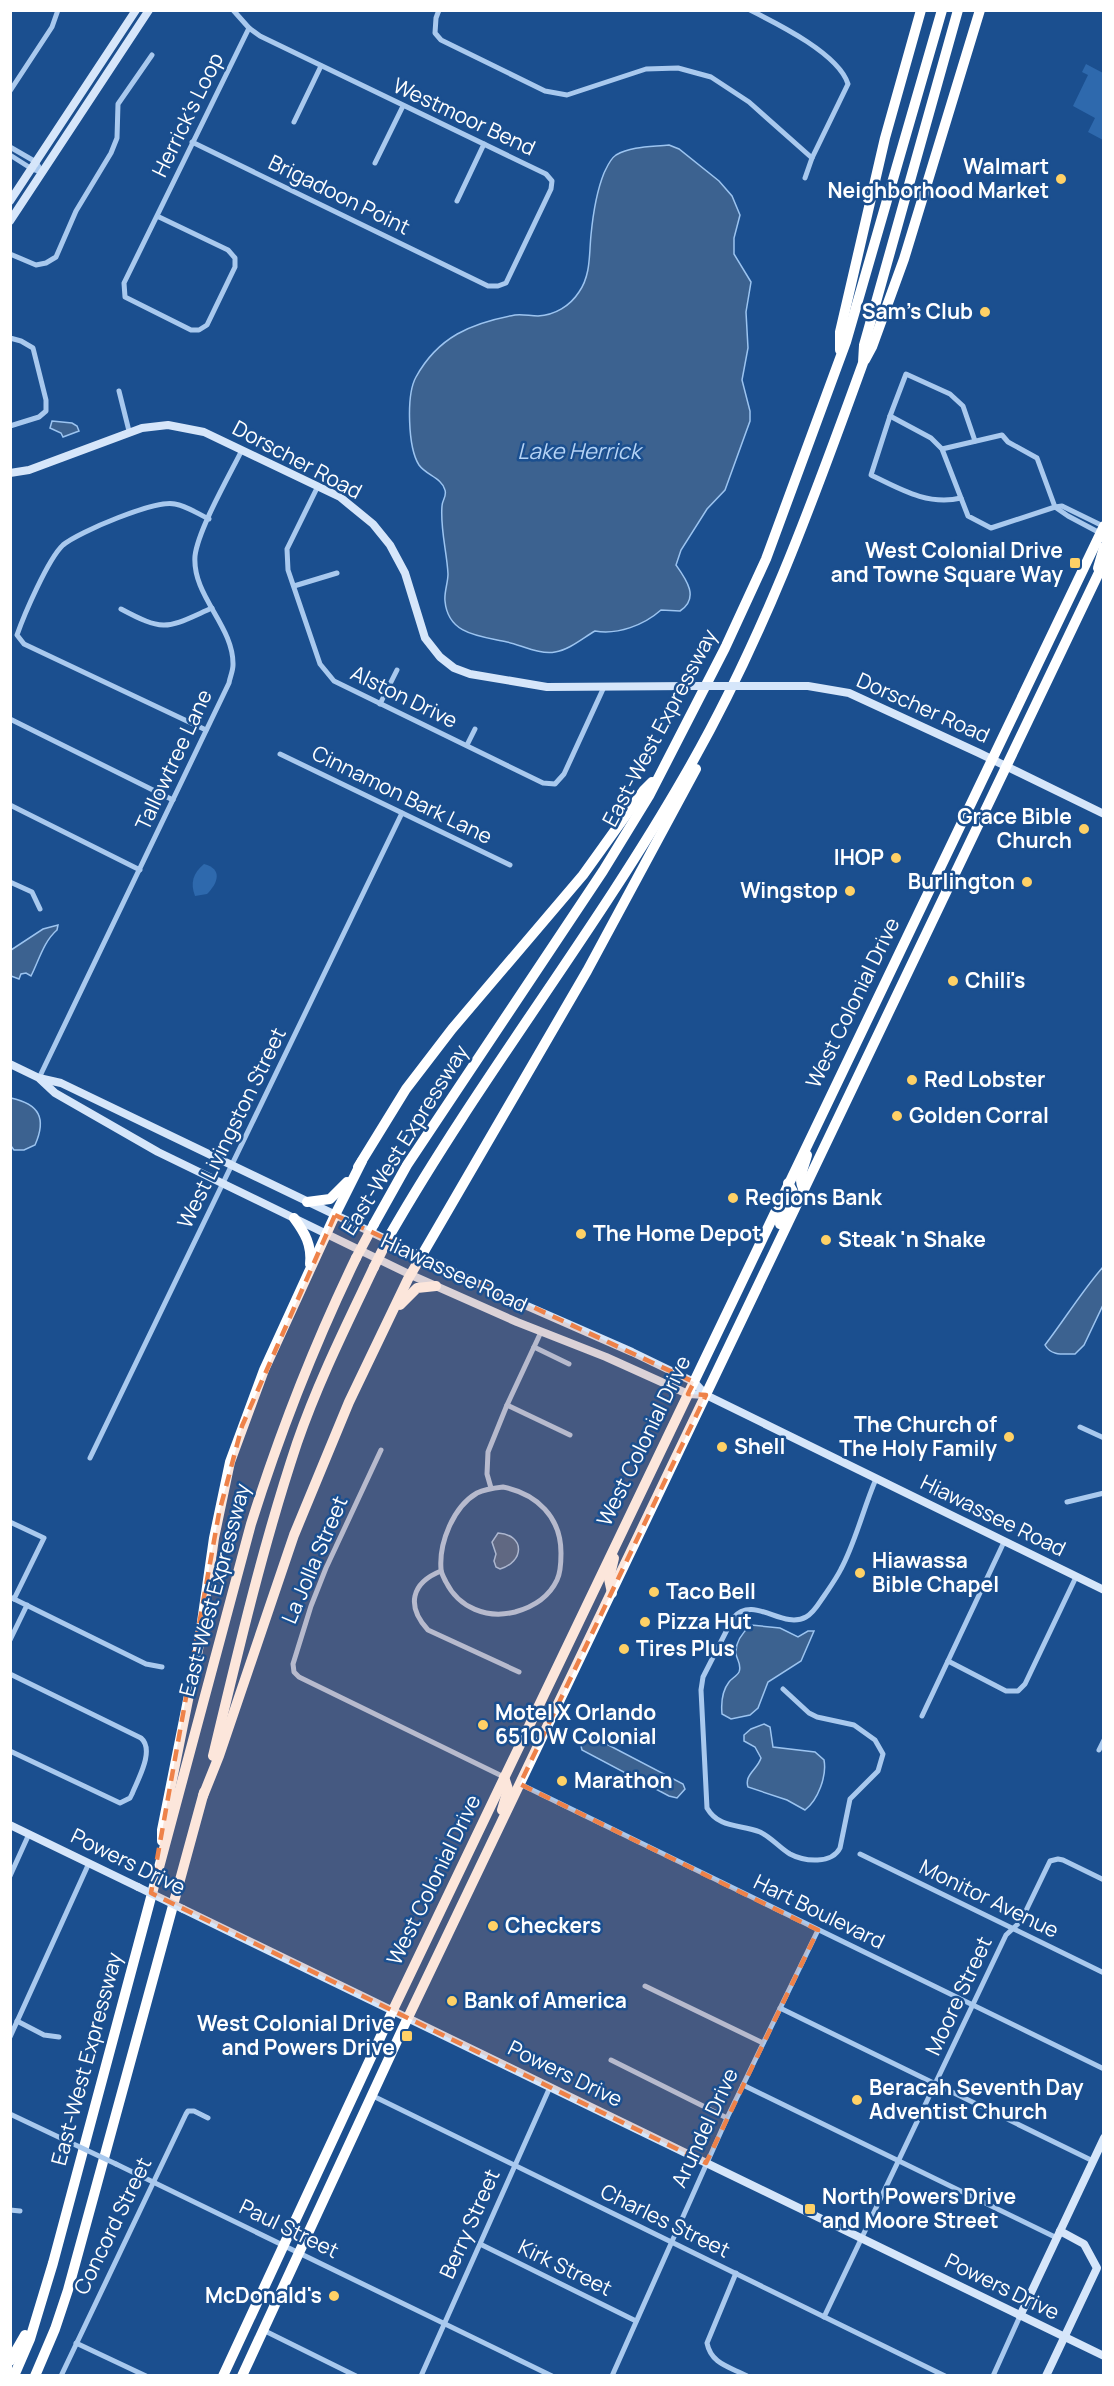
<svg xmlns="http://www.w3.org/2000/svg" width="1114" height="2386" viewBox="0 0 1114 2386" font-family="Manrope,sans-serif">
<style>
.green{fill:#2e69ad}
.water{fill:#3c6290;stroke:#9cc4f0;stroke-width:1.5}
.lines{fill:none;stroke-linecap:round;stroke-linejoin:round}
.street{stroke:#a9c9ee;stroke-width:5}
.secondary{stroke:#d6e6fa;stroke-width:8}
.highway{stroke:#fff;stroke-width:10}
.street-bridge{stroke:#a9c9ee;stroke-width:5}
.secondary-bridge{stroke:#d6e6fa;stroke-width:8}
.highway-bridge{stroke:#fff;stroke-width:10}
.marked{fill:#ee8249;fill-opacity:0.2;stroke:#ee8249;stroke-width:4.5;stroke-dasharray:12 8;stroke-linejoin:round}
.poi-dot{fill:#ffd166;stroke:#1b4f8f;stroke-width:2}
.labels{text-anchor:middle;stroke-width:5;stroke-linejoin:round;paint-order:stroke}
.street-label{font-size:21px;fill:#fff;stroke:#1b4f8f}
.poi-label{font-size:21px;font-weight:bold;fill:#fff;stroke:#1b4f8f;text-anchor:start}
.water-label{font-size:22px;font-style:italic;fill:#b5d3f5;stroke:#1b4f8f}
</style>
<rect width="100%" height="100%" fill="#1b4f8f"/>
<!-- green -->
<g class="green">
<path d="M1086,64L1103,73V140L1088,132L1095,118L1073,106L1088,75L1082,72Z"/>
<path d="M204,864C223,869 218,883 207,894L195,896C190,883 193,873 204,864Z"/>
</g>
<!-- water -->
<g class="water">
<path d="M669,145L679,149L719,181L732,196L740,215L734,238V254L751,282L746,312L748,348L742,380L750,411V421L725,490L707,509L681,550L676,565C686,579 700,598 680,611L661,610C644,625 618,635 595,631C583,638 569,650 555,652C540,655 521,645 507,642C480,636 448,635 445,601C444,592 448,583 448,574C447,552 440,529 442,506C442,500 447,497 445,490C442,478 426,475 419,465C408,448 406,395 416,377C438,337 471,323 515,315C523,314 530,316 538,316C555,315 570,306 579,292C591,275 589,254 591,235C593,214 596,193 604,173C607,167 610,159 616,155C632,146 652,147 669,145Z"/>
<path d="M52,421L72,423L77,426L79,431L63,437L61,433L50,428Z"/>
<path d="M58,925L57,930C44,941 39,960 31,976L26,973L21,974L19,979L11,976V950L43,929Z"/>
<path d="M11,1098C39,1104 47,1118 35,1145L24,1150H14L11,1146Z"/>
<path d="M1103,1267V1305L1084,1345L1075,1354C1063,1354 1051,1356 1045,1345C1065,1319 1082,1291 1103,1267Z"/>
<path d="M498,1533C526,1535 524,1562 500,1569L496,1567L494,1561L496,1554L492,1542Z"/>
<path d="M751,1625L780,1628L798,1637L808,1631H814L801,1661L768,1682L758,1708L750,1715L731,1719L722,1714C721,1703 722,1691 729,1682C731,1679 737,1676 739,1672C742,1665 737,1660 736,1654C735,1642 743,1632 751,1625Z"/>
<path d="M764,1724L770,1727L773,1747L815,1752L824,1760C827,1776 818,1800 805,1810L787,1800L748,1787C744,1775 757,1770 761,1758L755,1747L744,1741V1735L751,1729Z"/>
<path d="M593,1737L683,1784L685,1789L677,1798L669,1796L582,1750L581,1746L584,1740Z"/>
</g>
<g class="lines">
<!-- street -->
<g class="street">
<path d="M439,10L436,18L435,33L441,40L545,91L567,95L646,69L678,68L711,77L749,102L812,158"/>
<path d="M750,10C778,24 839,54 848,84L812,158L805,178"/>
<path d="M10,91L52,27L58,10"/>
<path d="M294,122L321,66"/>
<path d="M192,142L488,286H498L506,283L551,189L552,181L546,174L260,36L249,28L233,10"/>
<path d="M10,147L36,162L42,172"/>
<path d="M10,155L32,169L42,172"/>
<path d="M375,163L403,106"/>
<path d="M457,201L484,144"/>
<path d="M157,216L228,250L235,258V267L207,325L199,330H191L125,297L124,283L249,28"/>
<path d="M10,254L36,265L46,263L56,257L76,211L111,153L117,138L118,104L152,55"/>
<path d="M10,338L21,341L33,348L46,400V411L39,417L10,426"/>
<path d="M119,391L129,431"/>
<path d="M890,416L931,438L942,449L968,516L991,528L1055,507L1062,506L1103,526"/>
<path d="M942,449L1002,435L1008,442L1037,458L1055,507"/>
<path d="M318,486L287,549L288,570L320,664L334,681L543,783L555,784L564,774L604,687"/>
<path d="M961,498C928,506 900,489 871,475L890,416L906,374L950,394L963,406L975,441"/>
<path d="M1055,507L1068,516L1100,533"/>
<path d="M294,586L337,573"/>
<path d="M121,609C166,633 167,628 212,608"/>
<path d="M380,704L397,670"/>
<path d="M10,719L173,800"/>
<path d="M206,730L24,644L17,635C24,615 48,559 63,545C78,532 157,499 175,504C187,506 198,514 209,519"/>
<path d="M467,745L475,729"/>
<path d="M280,754L510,865"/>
<path d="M10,805L140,870"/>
<path d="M10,882L32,892L40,909"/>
<path d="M39,1078L229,683C230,677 233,671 233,665C234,626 192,596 195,556C198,530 229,476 242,450"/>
<path d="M534,1347L569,1364"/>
<path d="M507,1405L570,1435"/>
<path d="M1080,1427L1104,1438"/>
<path d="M381,1450L326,1568L311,1606L293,1664L294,1672L299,1677L504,1777"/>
<path d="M90,1458L402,813"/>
<path d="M503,1487C537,1494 561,1517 561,1553C561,1561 561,1572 557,1580C549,1597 533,1607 515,1612C487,1619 459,1608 446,1582C444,1578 441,1573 441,1569C439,1543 453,1507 477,1493C485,1489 494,1488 503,1487Z"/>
<path d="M491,1488L487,1474L488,1452L507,1405L541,1332"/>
<path d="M1067,1502L1104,1493"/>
<path d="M10,1522L44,1538L14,1599"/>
<path d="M441,1571C411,1583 406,1606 428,1630L519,1672"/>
<path d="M10,1597L146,1664L162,1667"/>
<path d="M10,1640L27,1605"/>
<path d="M948,1661L1006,1691H1018L1025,1684L1076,1577"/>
<path d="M10,1674L141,1738C155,1750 138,1779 132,1794L130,1798L120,1803L10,1751"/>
<path d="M783,1689L809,1713L817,1717L854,1725L875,1740L883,1754L878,1771L850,1799L840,1848C832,1864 805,1862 790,1854C780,1848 771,1837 760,1832C741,1824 719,1829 707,1808L701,1690L703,1677L733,1618C754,1594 782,1630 806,1617C814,1613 819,1603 824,1596C830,1587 836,1579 841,1569C856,1541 863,1509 876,1479"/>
<path d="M922,1716L1004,1542"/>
<path d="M1099,1750L1104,1740"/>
<path d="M520,1784L1104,2069"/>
<path d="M860,1854L1104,1973"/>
<path d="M10,1876L29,1834"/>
<path d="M645,1986L763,2043"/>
<path d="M780,2008L1093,2161"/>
<path d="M17,2021L44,2035L59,2037"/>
<path d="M10,2037L89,1863"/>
<path d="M611,2060L727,2118"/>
<path d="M743,2085L1057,2238"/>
<path d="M371,2095L945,2376"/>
<path d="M10,2114L67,2141"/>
<path d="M116,2164L552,2376"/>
<path d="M10,2210L20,2211"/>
<path d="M480,2244L636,2321"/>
<path d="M736,2273L707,2343C711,2364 730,2367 747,2376"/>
<path d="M824,2317L1006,1935L1021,1921L1050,1861L1058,1859L1063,1860L1104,1880"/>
<path d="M263,2330L356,2376"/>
<path d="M76,2343L146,2376"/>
<path d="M61,2376L186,2114L188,2111H194L208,2118"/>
<path d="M421,2376L550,2087"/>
<path d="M612,2376L727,2118L818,1930"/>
<path d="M993,2376L1020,2316"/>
</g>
<!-- secondary -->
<g class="secondary">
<path d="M10,201L136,10"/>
<path d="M10,221L149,10"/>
<path d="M10,473L29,470L142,428L168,425L204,432L340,497L373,524L390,545L405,573L425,638L440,657L454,668L470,674L547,687L692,686"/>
<path d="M745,686H808L849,693L979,753L1104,814"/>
<path d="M10,1064L39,1078L61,1083L502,1295L632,1352L694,1382L706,1395L1104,1590"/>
<path d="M40,1079L55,1093L158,1152L411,1275L517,1322L606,1357L688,1394L706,1395"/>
<path d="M10,1825L138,1887"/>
<path d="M183,1909L1104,2356"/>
<path d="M1020,2316L1104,2138"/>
<path d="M1046,2376L1097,2268L1084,2244L1060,2231"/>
</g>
<!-- highway -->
<g class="highway">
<path d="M840,350V332L885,138L921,10"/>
<path d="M865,360L872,347L904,259L980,10"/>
<path d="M1098,568L1104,547"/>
<path d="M358,1167L406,1089L452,1029L583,875L644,790L652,782"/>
<path d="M804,1190C797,1179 804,1167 807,1155"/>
<path d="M307,1202L330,1199L347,1182"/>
<path d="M294,1218C305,1233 312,1245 310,1264"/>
<path d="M374,1224L407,1165L603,871L649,796L725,648L766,559L846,342L942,10"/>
<path d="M780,1224L793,1192L788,1183"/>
<path d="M391,1233C482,1075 595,932 685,775C761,644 812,504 863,363L864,345L958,10"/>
<path d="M400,1305L417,1288L436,1286"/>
<path d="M612,1593L609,1579L614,1558"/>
<path d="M213,1756C238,1651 263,1545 297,1443C318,1382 347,1324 374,1267"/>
<path d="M203,1796L219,1756L294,1535L349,1402L408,1279L587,971L696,769"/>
<path d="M502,1810L508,1789L504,1777"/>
<path d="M162,1841V1830L198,1650L214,1538L230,1462L264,1370L335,1215L362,1161"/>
<path d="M10,2361L25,2335"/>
<path d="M14,2376L30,2339L53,2263L251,1524C280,1432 314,1345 356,1258"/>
<path d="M35,2376L55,2329L68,2290L204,1792"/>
<path d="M223,2376L393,2010L1104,526"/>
<path d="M242,2376L403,2028L1104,562"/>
</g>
<!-- street-bridge -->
<path class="street-bridge" d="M67,2141L116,2164"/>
<!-- secondary-bridge -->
<g class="secondary-bridge">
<path d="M692,686H745"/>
<path d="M138,1887L183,1909"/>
</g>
<!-- highway-bridge -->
<g class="highway-bridge">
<path d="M356,1258L374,1224"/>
<path d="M374,1267L391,1233"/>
</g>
</g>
<!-- marked area -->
<path class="marked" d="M335,1215L694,1382L688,1394L706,1395L520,1784L818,1930L706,2163L151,1893L219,1513L242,1426Z"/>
<!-- markers -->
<g class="poi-dot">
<circle cx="1061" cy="179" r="6"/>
<circle cx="985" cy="312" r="6"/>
<rect x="1069" y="557" width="12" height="12" rx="3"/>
<circle cx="1084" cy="829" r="6"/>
<circle cx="896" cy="858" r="6"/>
<circle cx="1027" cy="882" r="6"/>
<circle cx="850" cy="891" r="6"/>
<circle cx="953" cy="981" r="6"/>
<circle cx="912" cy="1080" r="6"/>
<circle cx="897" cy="1116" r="6"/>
<circle cx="733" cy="1198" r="6"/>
<circle cx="581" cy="1234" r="6"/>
<circle cx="826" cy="1240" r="6"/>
<circle cx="1009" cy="1437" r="6"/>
<circle cx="722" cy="1447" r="6"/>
<circle cx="860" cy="1573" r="6"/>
<circle cx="654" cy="1592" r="6"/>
<circle cx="645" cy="1622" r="6"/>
<circle cx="624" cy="1649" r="6"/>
<circle cx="483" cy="1725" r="6"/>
<circle cx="562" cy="1781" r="6"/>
<circle cx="493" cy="1926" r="6"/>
<circle cx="452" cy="2001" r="6"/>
<rect x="401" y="2030" width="12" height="12" rx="3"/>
<circle cx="857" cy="2100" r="6"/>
<rect x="804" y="2203" width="12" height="12" rx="3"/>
<circle cx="334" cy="2296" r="6"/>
</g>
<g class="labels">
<!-- street labels -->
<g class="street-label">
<text transform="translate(188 115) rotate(-64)" y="7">Herrick's Loop</text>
<text transform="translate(464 117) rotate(25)" y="7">Westmoor Bend</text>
<text transform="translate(339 195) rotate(26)" y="7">Brigadoon Point</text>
<text transform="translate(297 460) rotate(28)" y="7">Dorscher Road</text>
<text transform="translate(404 697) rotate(26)" y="7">Alston Drive</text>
<text transform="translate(923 708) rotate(24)" y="7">Dorscher Road</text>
<text transform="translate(660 728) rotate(-62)" y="7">East-West Expressway</text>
<text transform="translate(174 760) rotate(-65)" y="7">Tallowtree Lane</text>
<text transform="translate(402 795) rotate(26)" y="7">Cinnamon Bark Lane</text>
<text transform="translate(853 1003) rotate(-64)" y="7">West Colonial Drive</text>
<text transform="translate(232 1128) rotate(-64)" y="7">West Livingston Street</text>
<text transform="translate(405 1140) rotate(-58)" y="7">East-West Expressway</text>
<text transform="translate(454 1273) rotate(25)" y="7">Hiawassee Road</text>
<text transform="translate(644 1441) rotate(-64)" y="7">West Colonial Drive</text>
<text transform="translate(993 1516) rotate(26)" y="7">Hiawassee Road</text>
<text transform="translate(315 1560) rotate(-67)" y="7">La Jolla Street</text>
<text transform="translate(215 1590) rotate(-75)" y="7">East-West Expressway</text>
<text transform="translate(128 1862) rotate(26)" y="7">Powers Drive</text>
<text transform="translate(434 1880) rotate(-64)" y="7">West Colonial Drive</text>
<text transform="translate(989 1899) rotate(26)" y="7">Monitor Avenue</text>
<text transform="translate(819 1912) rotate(26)" y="7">Hart Boulevard</text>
<text transform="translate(959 1996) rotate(-65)" y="7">Moore Street</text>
<text transform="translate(87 2059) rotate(-75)" y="7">East-West Expressway</text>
<text transform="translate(565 2074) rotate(26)" y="7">Powers Drive</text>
<text transform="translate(705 2128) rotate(-65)" y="7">Arundel Drive</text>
<text transform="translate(665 2221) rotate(26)" y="7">Charles Street</text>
<text transform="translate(470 2224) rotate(-66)" y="7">Berry Street</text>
<text transform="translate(113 2226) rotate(-64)" y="7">Concord Street</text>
<text transform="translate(289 2229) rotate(26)" y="7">Paul Street</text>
<text transform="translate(565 2268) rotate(26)" y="7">Kirk Street</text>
<text transform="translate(1002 2287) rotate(26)" y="7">Powers Drive</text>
</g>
<!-- poi labels -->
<g class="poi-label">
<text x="1049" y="174" text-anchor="end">Walmart<tspan x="1049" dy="24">Neighborhood Market</tspan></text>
<text x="973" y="319" text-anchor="end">Sam's Club</text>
<text x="1063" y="558" text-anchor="end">West Colonial Drive<tspan x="1063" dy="24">and Towne Square Way</tspan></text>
<text x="1072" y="824" text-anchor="end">Grace Bible<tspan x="1072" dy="24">Church</tspan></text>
<text x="884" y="865" text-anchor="end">IHOP</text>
<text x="1015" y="889" text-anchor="end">Burlington</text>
<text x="838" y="898" text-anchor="end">Wingstop</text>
<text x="965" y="988">Chili's</text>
<text x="924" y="1087">Red Lobster</text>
<text x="909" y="1123">Golden Corral</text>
<text x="745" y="1205">Regions Bank</text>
<text x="593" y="1241">The Home Depot</text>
<text x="838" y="1247">Steak 'n Shake</text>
<text x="997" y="1432" text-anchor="end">The Church of<tspan x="997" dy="24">The Holy Family</tspan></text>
<text x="734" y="1454">Shell</text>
<text x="872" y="1568">Hiawassa<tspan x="872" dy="24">Bible Chapel</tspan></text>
<text x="666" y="1599">Taco Bell</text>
<text x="657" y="1629">Pizza Hut</text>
<text x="636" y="1656">Tires Plus</text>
<text x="495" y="1720">Motel X Orlando<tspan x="495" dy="24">6510 W Colonial</tspan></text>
<text x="574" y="1788">Marathon</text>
<text x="505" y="1933">Checkers</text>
<text x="464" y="2008">Bank of America</text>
<text x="395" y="2031" text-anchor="end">West Colonial Drive<tspan x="395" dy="24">and Powers Drive</tspan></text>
<text x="869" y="2095">Beracah Seventh Day<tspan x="869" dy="24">Adventist Church</tspan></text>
<text x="822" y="2204">North Powers Drive<tspan x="822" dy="24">and Moore Street</tspan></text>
<text x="322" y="2303" text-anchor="end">McDonald's</text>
</g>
<!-- water labels -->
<g class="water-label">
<text x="579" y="459">Lake Herrick</text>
</g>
</g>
<!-- border -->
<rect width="1114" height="2386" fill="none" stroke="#ffffff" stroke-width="24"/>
</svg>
